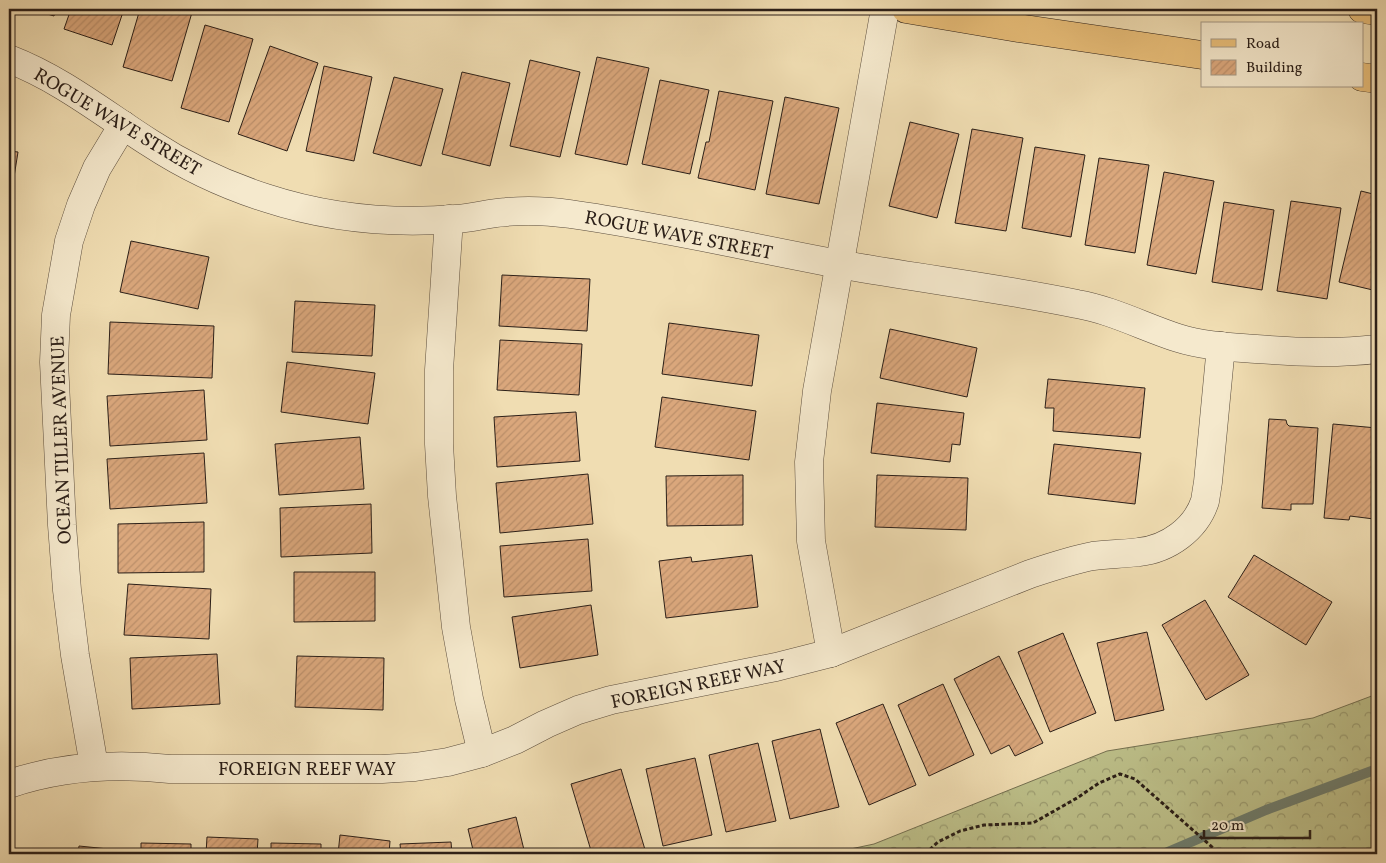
<svg xmlns="http://www.w3.org/2000/svg" width="1386" height="863" viewBox="0 0 1386 863" font-family="Vollkorn,serif">
<style>
.forest{fill:url(#forest-crowns);stroke:#747051}
.lines{fill:none;stroke-linecap:round;stroke-linejoin:round}
.stream{stroke:#6e7d6e;stroke-width:10}
.building{fill:url(#building-hatch);stroke:#2b1f18}
.minor-casing{stroke:#5c4e3e;stroke-width:29}
.major-casing{stroke:#2b1f18;stroke-width:29}
.path{stroke:#2b1f18;stroke-width:3;stroke-dasharray:4 2.5;stroke-linecap:butt}
.minor{stroke:#f5e9cd;stroke-width:28}
.major{stroke:#e8be79;stroke-width:28}
.labels{text-anchor:middle;stroke-width:4.5;stroke-linejoin:round;paint-order:stroke}
.street-label{font-size:19px;fill:#2b1f18;stroke:#f5e9cd}
</style>
<defs>
<pattern id="forest-crowns" width="20" height="18" patternUnits="userSpaceOnUse" patternTransform="scale(1.25)"><rect width="20" height="18" fill="#bdc08a"/><path d="M2 6a3 3 0 1 1 6 0M12 15a3 3 0 1 1 6 0" fill="none" stroke="#9a9b70"/></pattern>
<pattern id="building-hatch" width="6" height="6" patternUnits="userSpaceOnUse" patternTransform="scale(1.25)"><rect width="6" height="6" fill="#daa77c"/><path d="M-1 1l2-2M0 6l6-6M5 7l2-2" fill="none" stroke="#bb8f6a"/></pattern>
</defs>
<rect width="100%" height="100%" fill="#f0ddb2"/>
<filter id="stains"><feTurbulence type="fractalNoise" baseFrequency=".004" numOctaves="4"/><feColorMatrix values="0 0 0 0 .2 0 0 0 0 .09 0 0 0 0 .02 0 0 0 .5 -.17"/></filter>
<radialGradient id="worn" r=".72"><stop offset=".6" stop-color="#630" stop-opacity="0"/><stop offset="1" stop-color="#630" stop-opacity=".3"/></radialGradient>
<!-- forest -->
<path class="forest" d="M1377,694V854H827L874,844L1107,751L1313,718Z"/>
<g class="lines">
<!-- stream -->
<path class="stream" d="M1163,854L1266,810L1377,769"/>
</g>
<!-- building -->
<g class="building">
<path d="M31,9H56L54,16Z"/>
<path d="M71,9H124L112,45L64,29Z"/>
<path d="M140,9H193L172,81L123,67Z"/>
<path d="M205,25L253,39L229,122L181,108Z"/>
<path d="M270,46L318,63L287,151L238,134Z"/>
<path d="M597,57L649,68L627,165L575,154Z"/>
<path d="M530,60L580,72L560,157L510,146Z"/>
<path d="M324,66L372,77L354,161L306,151Z"/>
<path d="M462,72L510,83L490,166L442,154Z"/>
<path d="M394,77L443,89L421,166L373,153Z"/>
<path d="M660,80L709,90L690,174L642,164Z"/>
<path d="M719,91L773,101L755,190L698,178L706,142H709Z"/>
<path d="M785,97L839,108L819,204L766,194Z"/>
<path d="M910,122L959,134L937,218L889,206Z"/>
<path d="M972,129L1023,138L1006,231L955,223Z"/>
<path d="M1035,147L1085,155L1071,237L1022,228Z"/>
<path d="M9,151L18,152L10,202H9Z"/>
<path d="M1099,158L1149,165L1135,253L1085,245Z"/>
<path d="M1164,172L1214,181L1196,274L1147,265Z"/>
<path d="M1361,191L1377,195V291L1339,282Z"/>
<path d="M1291,201L1341,208L1327,299L1277,291Z"/>
<path d="M1224,202L1274,210L1262,290L1212,282Z"/>
<path d="M131,241L209,257L198,309L120,292Z"/>
<path d="M502,275L590,279L587,331L499,326Z"/>
<path d="M295,301L375,305L372,356L292,352Z"/>
<path d="M110,322L214,326L212,378L108,374Z"/>
<path d="M669,323L759,335L752,386L662,374Z"/>
<path d="M890,329L977,348L967,397L880,378Z"/>
<path d="M500,340L582,344L579,395L497,390Z"/>
<path d="M287,362L375,373L368,424L281,412Z"/>
<path d="M1048,379L1145,388L1140,438L1053,431L1054,408H1045Z"/>
<path d="M204,390L207,440L110,446L107,396Z"/>
<path d="M662,397L756,411L749,460L655,447Z"/>
<path d="M877,403L964,413L960,445L952,444L950,462L871,453Z"/>
<path d="M576,412L580,461L497,467L494,417Z"/>
<path d="M1269,419L1286,420L1287,424L1289,426L1318,428L1313,504H1291V510L1262,508Z"/>
<path d="M1333,424L1377,428V487L1374,519L1350,516L1349,520L1324,518Z"/>
<path d="M360,437L364,489L279,495L275,444Z"/>
<path d="M1054,444L1141,453L1135,504L1048,494Z"/>
<path d="M204,453L207,503L110,509L107,459Z"/>
<path d="M588,474L593,524L500,533L496,483Z"/>
<path d="M743,475V525L667,526L666,476Z"/>
<path d="M877,475L968,478L966,530L875,527Z"/>
<path d="M371,504L372,553L281,557L280,508Z"/>
<path d="M204,522V572L118,573V524Z"/>
<path d="M588,539L592,591L504,597L500,546Z"/>
<path d="M752,555L758,607L666,618L659,561L691,557L692,562Z"/>
<path d="M1254,555L1332,602L1306,645L1228,597Z"/>
<path d="M294,572H375V621L294,622Z"/>
<path d="M128,584L211,589L209,639L124,635Z"/>
<path d="M1205,600L1249,675L1206,700L1162,625Z"/>
<path d="M591,605L598,655L520,668L512,617Z"/>
<path d="M1147,632L1164,710L1115,721L1097,643Z"/>
<path d="M1063,633L1096,713L1050,732L1018,652Z"/>
<path d="M217,654L220,704L132,709L130,658Z"/>
<path d="M297,656L384,658L383,710L295,707Z"/>
<path d="M999,656L1043,743L1015,756L1009,745L991,754L954,679Z"/>
<path d="M943,684L974,755L929,776L898,705Z"/>
<path d="M883,704L916,785L869,805L836,723Z"/>
<path d="M820,729L839,807L790,819L772,741Z"/>
<path d="M758,743L776,821L726,832L709,755Z"/>
<path d="M695,758L712,835L663,846L646,769Z"/>
<path d="M621,769L646,853L641,854H592L571,784Z"/>
<path d="M516,817L525,854H474L468,829Z"/>
<path d="M340,835L390,841L389,854H338Z"/>
<path d="M207,837L258,839L257,854H206Z"/>
<path d="M451,842L452,854H401L400,844Z"/>
<path d="M141,843L191,844V854H141Z"/>
<path d="M271,843L321,844V854H271Z"/>
<path d="M79,846L128,851V854H78Z"/>
<path d="M35,850L36,854H22Z"/>
</g>
<g class="lines">
<!-- minor casing -->
<g class="minor-casing">
<g id="minor">
<path d="M9,59C61,79 103,113 150,143C185,166 225,185 266,198C327,218 392,224 456,219C473,218 489,213 506,212C526,210 549,211 570,214C662,227 753,248 844,265C922,279 1000,288 1077,304C1112,310 1144,327 1178,338C1203,346 1230,347 1256,349C1298,352 1335,354 1377,349"/>
<path d="M449,219L439,370V444L442,496L456,627L469,699L482,753"/>
<path d="M831,653L811,541L809,462L817,391L885,9"/>
<path d="M94,766L75,655L67,590L62,525L54,362L56,315L69,241L81,205L97,168L123,125"/>
<path d="M9,784C62,766 114,763 170,769H382L415,767L448,762L482,753L515,740L546,724L578,710L611,700L776,667L831,653L1030,574C1051,567 1072,560 1093,556C1109,554 1124,554 1139,552C1168,549 1196,529 1205,501C1206,495 1207,488 1208,482L1221,346"/>
</g>
</g>
<!-- major casing -->
<g class="major-casing">
<g id="major">
<path d="M906,9L1018,28L1202,55"/>
<path d="M1362,9L1377,11"/>
<path d="M1362,77L1377,79"/>
</g>
</g>
<!-- path -->
<path class="path" d="M925,854L938,842L960,831L984,825L1033,823L1077,798L1099,783L1120,774L1135,779L1220,854"/>
<!-- minor -->
<use href="#minor" class="minor"/>
<!-- major -->
<use href="#major" class="major"/>
</g>
<g class="labels">
<!-- street labels -->
<g class="street-label">
<text transform="translate(118 121) rotate(31)" y="7">ROGUE WAVE STREET</text>
<text transform="translate(679 234) rotate(11)" y="7">ROGUE WAVE STREET</text>
<text transform="translate(60 440) rotate(-92)" y="7">OCEAN TILLER AVENUE</text>
<text transform="translate(698 683) rotate(-12)" y="7">FOREIGN REEF WAY</text>
<text x="307" y="775">FOREIGN REEF WAY</text>
</g>
</g>
<!-- margin -->
<rect width="1386" height="863" fill="none" stroke="#f0ddb2" stroke-width="30"/>
<rect x="10" y="10" width="1366" height="843" fill="none" stroke="#2b1f18" stroke-width="2.5"/>
<rect x="15" y="15" width="1356" height="833" fill="none" stroke="#2b1f18"/>
<!-- legend -->
<rect x="1201" y="22" width="162" height="65" fill="#f5e9cd" stroke="#a49885"/>
<rect x="1211" y="39" width="25" height="8" fill="#e8be79" stroke="#a49885"/>
<text x="1246" y="48" font-size="15" fill="#2b1f18">Road</text>
<rect x="1211" y="60" width="25" height="15" fill="url(#building-hatch)" stroke="#a49885"/>
<text x="1246" y="72" font-size="15" fill="#2b1f18">Building</text>
<!-- scale -->
<path d="M1204 830v8h106v-8" fill="none" stroke="#2b1f18" stroke-width="2.5"/>
<text x="1211" y="830" font-size="15" fill="#2b1f18" stroke="#f5e9cd" stroke-width="4" paint-order="stroke">20 m</text>
<rect width="100%" height="100%" filter="url(#stains)"/>
<rect width="100%" height="100%" fill="url(#worn)"/>
</svg>
